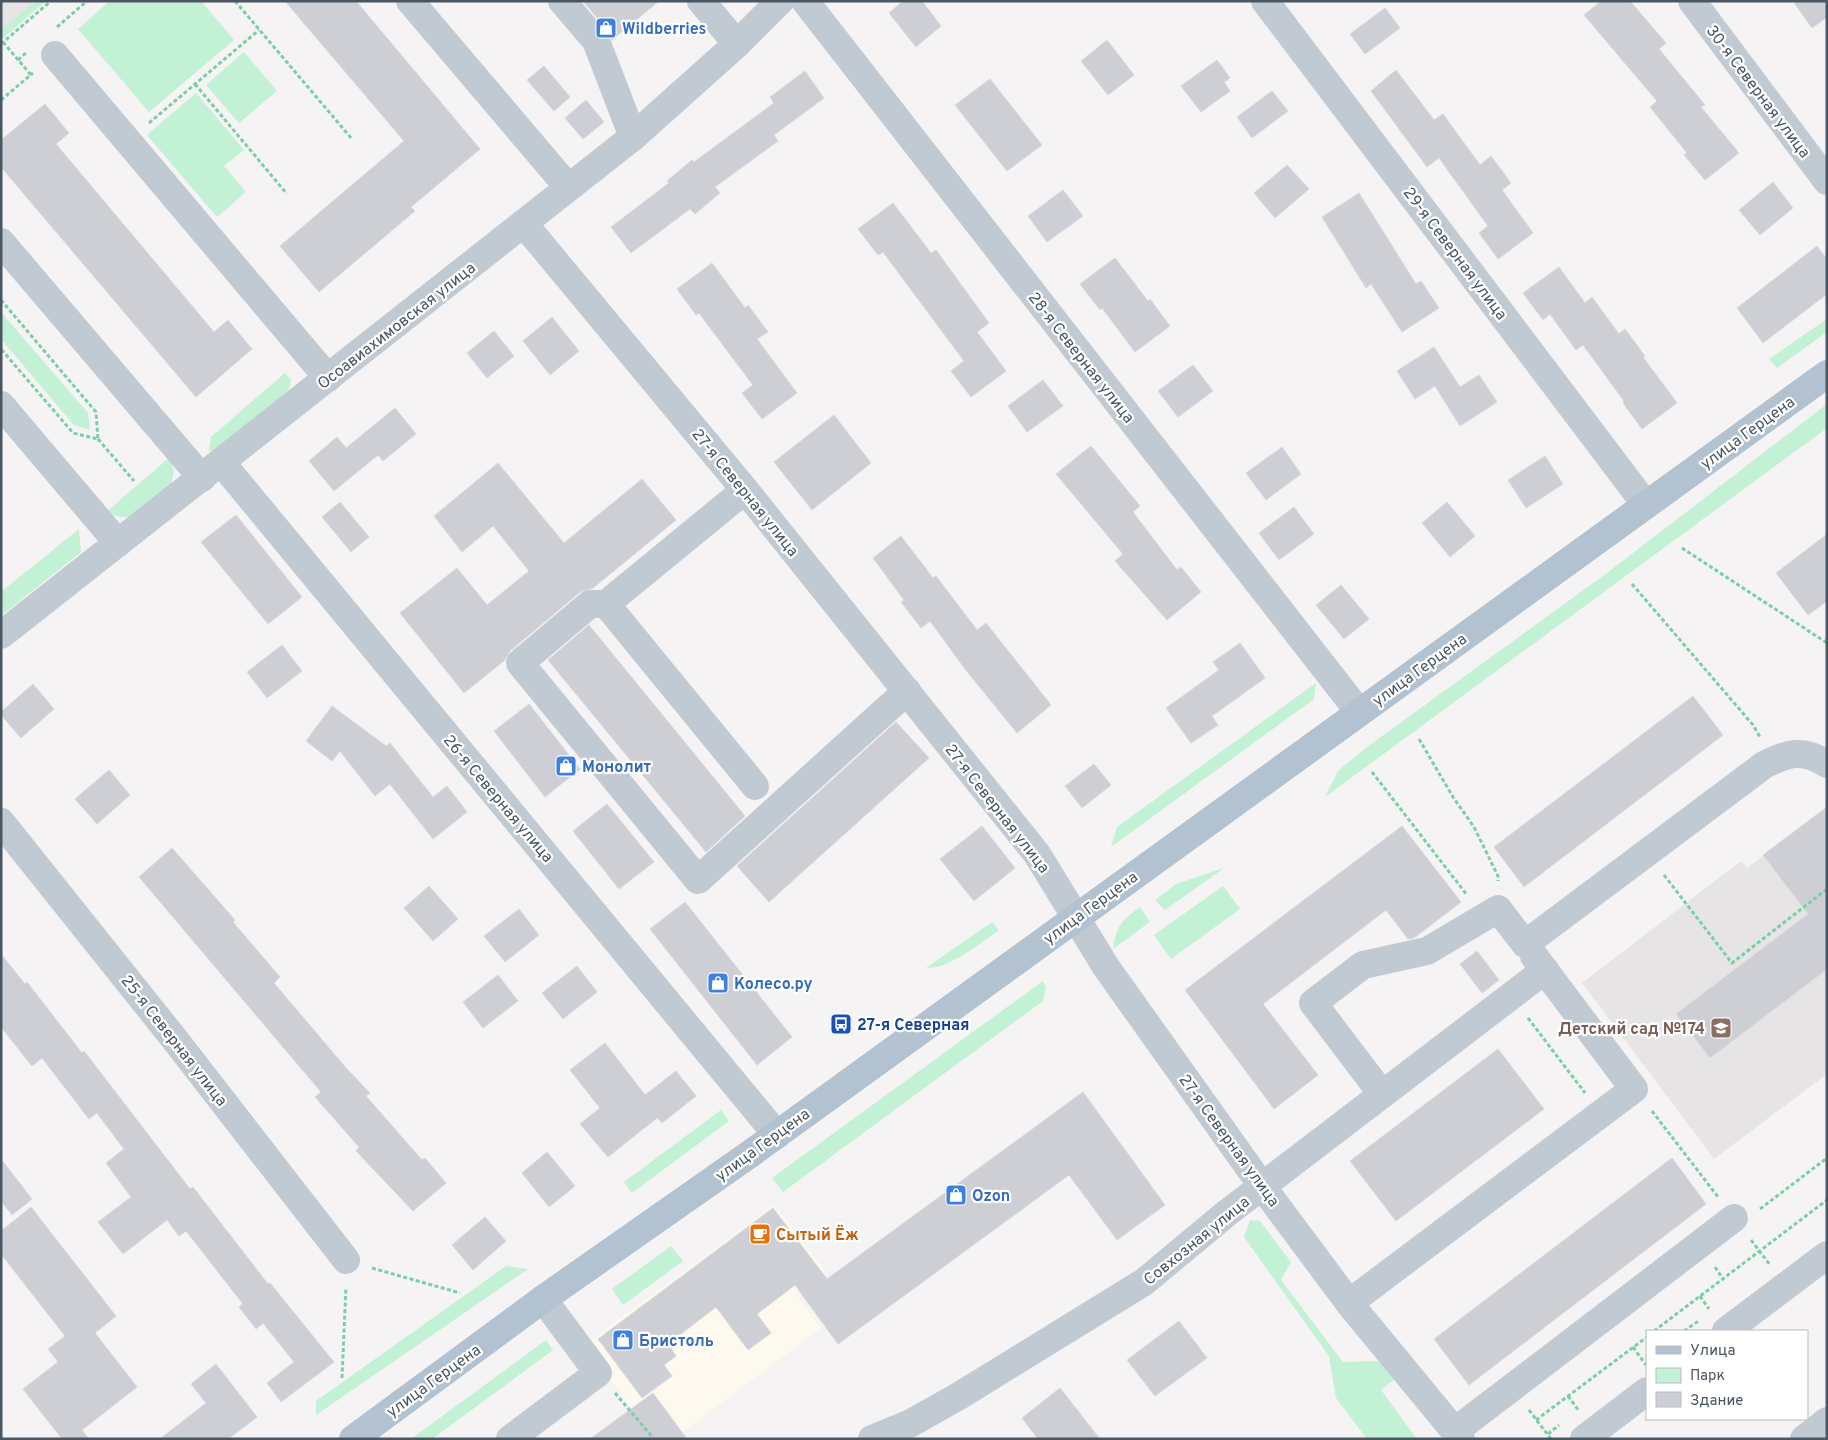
<svg xmlns="http://www.w3.org/2000/svg" width="1828" height="1440" viewBox="0 0 1828 1440" font-family="Overpass,sans-serif">
<style>
.commercial{fill:#fdf9ef}
.education{fill:#e6e4e5}
.green{fill:#c3f1d5}
.building{fill:#cdcfd5;stroke:#d7d9de}
.lines{fill:none;stroke-linecap:round;stroke-linejoin:round}
.path{stroke:#7ad0a6;stroke-width:3;stroke-dasharray:4 2.5;stroke-linecap:butt}
.minor{stroke:#c1cad2;stroke-width:28}
.major{stroke:#b3c2d1;stroke-width:28}
.labels{text-anchor:middle;stroke-width:4.5;stroke-linejoin:round;paint-order:stroke}
.shop-label{font-size:16px;font-weight:bold;fill:#366cbe;stroke:#fff;text-anchor:start}
.street-label{font-size:16px;fill:#4a5661;stroke:#fff}
.transit-label{font-size:16px;font-weight:bold;fill:#164399;stroke:#fff;text-anchor:start}
.education-label{font-size:16px;font-weight:bold;fill:#785e54;stroke:#fff;text-anchor:end}
.food-label{font-size:16px;font-weight:bold;fill:#c56008;stroke:#fff;text-anchor:start}
</style>
<rect width="100%" height="100%" fill="#f5f3f3"/>
<!-- commercial -->
<path class="commercial" d="M774,1205L825,1271L796,1294L821,1328L673,1439H654L585,1344Z"/>
<!-- education -->
<g class="education">
<path d="M1,1H35L1,30Z"/>
<path d="M1763,856L1796,898L1827,875V1074L1714,1159L1582,983L1741,861L1747,868Z"/>
</g>
<!-- green -->
<g class="green">
<path d="M35,1H46L1,40V30Z"/>
<path d="M110,1H201L234,40L149,112L78,29Z"/>
<path d="M244,52L277,91L239,123L206,85Z"/>
<path d="M196,93L244,150L224,166L246,192L217,217L147,135Z"/>
<path d="M1,312L88,413L90,430L74,425L1,339Z"/>
<path d="M1827,319V332L1777,368L1769,359Z"/>
<path d="M285,373L291,380L288,392L216,450L209,451L211,437Z"/>
<path d="M1827,404V428L1325,797L1338,771L1367,747L1607,573Z"/>
<path d="M170,457L174,471L171,485L133,517H121L105,513Z"/>
<path d="M79,529L81,552L1,616V592Z"/>
<path d="M1316,683L1314,699L1111,847L1117,827Z"/>
<path d="M1224,868L1165,910L1155,900L1176,884Z"/>
<path d="M1223,886L1240,909L1171,959L1154,935Z"/>
<path d="M1140,907L1150,922L1113,949C1116,925 1122,921 1140,907Z"/>
<path d="M992,922L999,930C981,943 947,970 926,968Z"/>
<path d="M1043,981L1046,988L1043,1001L783,1192L772,1178Z"/>
<path d="M721,1110L729,1121L632,1193L624,1182Z"/>
<path d="M1250,1220L1260,1221L1291,1262L1281,1280L1343,1362L1382,1361L1396,1378L1381,1390L1417,1439H1367L1336,1398L1329,1356L1244,1237Z"/>
<path d="M671,1246L683,1261L623,1305L612,1289Z"/>
<path d="M506,1266L528,1269L316,1415V1401Z"/>
<path d="M546,1340L553,1350L432,1439H411Z"/>
</g>
<!-- building -->
<g class="building">
<path d="M285,1H356L480,149L411,207L415,211L319,292L280,246L404,141Z"/>
<path d="M583,1H659L612,40L608,31Z"/>
<path d="M903,1H922L941,26L916,47L889,13Z"/>
<path d="M1601,1H1630L1666,43L1659,49L1705,105L1701,107L1739,153L1705,180L1684,155L1687,153L1650,107L1657,101L1584,15Z"/>
<path d="M1793,1H1827V17L1812,28Z"/>
<path d="M1385,8L1400,28L1365,54L1350,34Z"/>
<path d="M1107,40L1134,75L1108,95L1081,61Z"/>
<path d="M1217,60L1230,78L1224,82L1230,91L1201,112L1181,86Z"/>
<path d="M544,66L570,97L554,111L527,80Z"/>
<path d="M1396,70L1434,120L1443,114L1480,165L1491,156L1511,183L1502,190L1533,233L1498,259L1479,233L1488,226L1439,158L1427,167L1371,91Z"/>
<path d="M805,71L824,98L774,135L778,141L715,187L720,193L695,214L690,209L631,253L611,227L669,183L667,181L692,160L694,162L774,103L770,97Z"/>
<path d="M990,79L1042,145L1007,171L955,105Z"/>
<path d="M1272,91L1288,111L1252,138L1237,117Z"/>
<path d="M586,100L604,122L583,139L565,118Z"/>
<path d="M45,104L69,133L56,144L214,332L228,320L252,349L196,397L1,167V140Z"/>
<path d="M1287,165L1309,189L1275,218L1254,193Z"/>
<path d="M1773,182L1793,208L1760,235L1739,210Z"/>
<path d="M1063,190L1083,216L1047,242L1028,216Z"/>
<path d="M1359,193L1416,284L1421,281L1439,308L1402,332L1371,284L1366,288L1322,217Z"/>
<path d="M893,203L931,253L936,250L989,323L977,332L1006,371L971,397L951,371L964,361L883,252L878,255L858,229Z"/>
<path d="M1817,246L1827,259V294L1763,343L1737,308Z"/>
<path d="M1115,258L1148,301L1150,299L1170,326L1135,352L1102,308L1100,310L1080,284Z"/>
<path d="M712,263L745,308L748,305L768,332L757,339L797,393L762,419L742,393L753,385L699,313L696,315L677,289Z"/>
<path d="M1559,267L1585,303L1592,297L1619,334L1625,329L1645,356L1643,357L1677,403L1642,429L1623,403L1624,401L1583,345L1576,350L1550,314L1543,320L1523,293Z"/>
<path d="M552,317L579,351L550,375L523,341Z"/>
<path d="M494,331L514,356L487,378L467,353Z"/>
<path d="M1434,347L1460,387L1479,375L1497,402L1460,426L1435,386L1415,399L1397,371Z"/>
<path d="M1193,365L1213,391L1178,417L1158,391Z"/>
<path d="M1043,380L1063,406L1027,432L1008,406Z"/>
<path d="M395,408L416,434L383,461L378,455L334,491L309,461L337,437L346,448Z"/>
<path d="M834,415L871,463L812,510L774,462Z"/>
<path d="M1091,446L1140,506L1133,512L1177,570L1181,567L1201,592L1167,620L1115,561L1123,554L1056,474Z"/>
<path d="M1282,447L1301,474L1266,500L1246,473Z"/>
<path d="M1545,456L1563,484L1526,508L1508,480Z"/>
<path d="M498,463L564,543L642,479L676,520L593,588L580,592L510,651L505,660L464,693L400,613L457,568L487,605L529,571L493,526L462,552L434,516Z"/>
<path d="M340,502L369,537L351,552L322,517Z"/>
<path d="M1447,502L1475,536L1450,557L1422,523Z"/>
<path d="M1294,507L1314,534L1279,560L1259,533Z"/>
<path d="M236,515L302,597L268,624L201,542Z"/>
<path d="M1827,534V601L1808,615L1776,573Z"/>
<path d="M901,536L933,578L936,576L977,630L986,623L1051,705L1017,733L965,669L930,621L921,628L901,602L904,600L873,558Z"/>
<path d="M1341,585L1369,619L1344,639L1316,605Z"/>
<path d="M589,625L745,816L706,852L548,660Z"/>
<path d="M1240,643L1265,678L1212,716L1218,725L1191,743L1166,708L1219,670L1213,662Z"/>
<path d="M282,645L302,671L267,698L247,672Z"/>
<path d="M33,684L54,709L21,738L1,715V712Z"/>
<path d="M1693,696L1723,735L1524,887L1494,847Z"/>
<path d="M529,704L580,769L545,797L494,731Z"/>
<path d="M332,706L386,746L390,743L433,797L447,786L467,812L433,839L390,784L375,796L340,751L332,761L306,741Z"/>
<path d="M896,722L929,758L769,902L737,866Z"/>
<path d="M1094,764L1111,785L1082,808L1065,786Z"/>
<path d="M109,770L130,795L97,824L75,799Z"/>
<path d="M607,804L654,862L619,889L573,831Z"/>
<path d="M1827,807V969L1710,1058L1676,1014L1808,914L1763,855Z"/>
<path d="M982,826L1015,868L974,901L940,859Z"/>
<path d="M1402,826L1461,902L1414,938L1408,939L1386,910L1263,1004L1318,1075L1274,1109L1185,990Z"/>
<path d="M172,848L235,920L233,922L280,977L274,983L347,1069L370,1093L366,1096L422,1160L425,1158L446,1183L413,1211L356,1151L359,1147L315,1097L321,1092L139,877Z"/>
<path d="M429,886L458,919L433,941L404,908Z"/>
<path d="M685,902L792,1037L757,1065L650,929Z"/>
<path d="M519,909L539,935L505,962L484,936Z"/>
<path d="M1477,951L1499,980L1482,993L1460,964Z"/>
<path d="M1,954L25,984L27,982L82,1053L84,1051L190,1189L193,1187L268,1284L270,1283L334,1362L281,1402L267,1383L294,1362L263,1323L256,1329L239,1307L243,1304L186,1231L179,1236L167,1220L123,1254L98,1222L131,1197L106,1163L124,1149L97,1113L89,1119L42,1058L32,1066L1,1027Z"/>
<path d="M577,966L597,992L563,1019L542,993Z"/>
<path d="M498,975L518,1001L483,1028L463,1002Z"/>
<path d="M605,1043L645,1095L676,1071L696,1096L662,1123L657,1118L608,1157L580,1124L600,1108L570,1070Z"/>
<path d="M1498,1049L1544,1109L1396,1221L1350,1161Z"/>
<path d="M1083,1092L1165,1205L1117,1240L1069,1175L838,1344L795,1285L757,1314L771,1333L748,1350L716,1307L668,1344L676,1356L664,1365L672,1376L642,1398L598,1339L773,1208L827,1279Z"/>
<path d="M547,1152L575,1186L549,1207L522,1173Z"/>
<path d="M1672,1158L1706,1204L1469,1385L1434,1339Z"/>
<path d="M1,1159L32,1199L12,1215L1,1201Z"/>
<path d="M31,1207L116,1316L95,1333L137,1387L82,1430L89,1439H62L23,1389L58,1362L48,1349L65,1336L1,1254V1231Z"/>
<path d="M485,1217L506,1241L473,1270L452,1245Z"/>
<path d="M1179,1321L1207,1358L1155,1396L1127,1360Z"/>
<path d="M216,1364L257,1417L228,1439H160L206,1403L191,1384Z"/>
<path d="M1060,1388L1100,1439H1038L1022,1418Z"/>
<path d="M653,1393L687,1439H590Z"/>
</g>
<g class="lines">
<!-- path -->
<g class="path">
<path d="M235,1L352,139"/>
<path d="M57,27L87,1"/>
<path d="M3,42L31,75"/>
<path d="M1,44L51,1"/>
<path d="M18,60L27,52"/>
<path d="M195,84L287,194"/>
<path d="M1,100L33,73"/>
<path d="M149,123L259,30"/>
<path d="M1,300L96,412L98,439L73,433L1,349"/>
<path d="M98,439L134,481"/>
<path d="M1682,548L1827,643"/>
<path d="M1632,584L1753,725L1760,737"/>
<path d="M1419,739L1453,797L1474,827L1498,876V881"/>
<path d="M1372,772L1467,895"/>
<path d="M1664,875L1732,963L1827,889"/>
<path d="M1528,1018L1585,1093"/>
<path d="M1652,1111L1718,1197"/>
<path d="M1760,1209L1827,1158"/>
<path d="M1751,1240L1770,1265"/>
<path d="M1715,1267L1723,1279"/>
<path d="M372,1268L460,1293"/>
<path d="M1700,1296L1709,1309"/>
<path d="M1654,1331L1827,1200"/>
<path d="M1684,1331L1700,1320"/>
<path d="M1633,1347L1646,1365"/>
<path d="M342,1378L346,1287"/>
<path d="M615,1393L654,1439"/>
<path d="M1568,1396L1579,1411"/>
<path d="M1529,1410L1551,1439"/>
<path d="M1536,1420L1647,1337"/>
<path d="M1548,1434L1559,1425"/>
</g>
<!-- minor -->
<g class="minor">
<path d="M410,1L568,187"/>
<path d="M562,1L596,41L633,137"/>
<path d="M701,1L737,44"/>
<path d="M805,1L1359,712"/>
<path d="M1265,1L1646,505"/>
<path d="M1692,1L1827,181"/>
<path d="M55,55L328,378"/>
<path d="M524,224L745,490L1037,854L1106,967L1262,1186L1349,1303L1461,1439"/>
<path d="M1,242L202,478"/>
<path d="M1,405L118,543"/>
<path d="M221,462L777,1135"/>
<path d="M745,490L606,604L755,786"/>
<path d="M606,604H590L520,663L698,880L907,691"/>
<path d="M1,635L633,137L737,44L780,1"/>
<path d="M1,822L176,1041L346,1260"/>
<path d="M1382,1094L1313,1003L1363,965L1427,951L1498,909L1525,944L1764,765C1787,753 1803,748 1827,764"/>
<path d="M1349,1303L1634,1089L1534,956"/>
<path d="M1726,1331L1827,1255"/>
<path d="M1455,1431L1734,1218"/>
<path d="M510,1439L598,1373L543,1299"/>
<path d="M872,1439L911,1423L959,1396L1144,1282L1227,1213L1545,970"/>
<path d="M1584,1439L1647,1391"/>
<path d="M1804,1439L1827,1421"/>
</g>
<!-- major -->
<path class="major" d="M353,1439L543,1299L750,1154L1827,374"/>
</g>
<!-- icons -->
<defs>
<g id="shop-square" transform="scale(1.125)"><rect x="-9" y="-9" width="18" height="18" rx="4" fill="#3f7fe0" stroke="#fff"/><path d="M-5-2.5h2.3a2.7 3.5 0 0 1 5.4 0H5L5.5 6h-11ZM-1.5-2.5h3a1.5 2.3 0 0 0-3 0Z" fill="#fff"/></g>
<g id="bus-square" transform="scale(1.125)"><rect x="-9" y="-9" width="18" height="18" rx="4" fill="#1a4fb4" stroke="#fff"/><path d="M-5-6H5V4H4V6H2V4H-2V6H-4V4H-5ZM-3.5-4V0h7V-4ZM-3.5 1.2v1.5H-2V1.2ZM2 1.2v1.5H3.5V1.2Z" fill="#fff"/></g>
<g id="school-square" transform="scale(1.125)"><rect x="-9" y="-9" width="18" height="18" rx="4" fill="#8d6e63" stroke="#fff"/><path d="M0-5L7-2L0 1L-7-2ZM-4 1L0 2.5L4 1V4Q0 6-4 4Z" fill="#fff"/></g>
<g id="cafe-square" transform="scale(1.125)"><rect x="-9" y="-9" width="18" height="18" rx="4" fill="#e8710a" stroke="#fff"/><path d="M-5.5-4.5H6V0H3Q3 3.5 0 3.5H-2.5Q-5.5 3.5-5.5 0ZM3-3.2v2h1.7v-2ZM-6 4.5H4V6H-6Z" fill="#fff"/></g>
</defs>
<g fill-rule="evenodd">
<use href="#shop-square" x="606" y="28"/>
<use href="#shop-square" x="566" y="766"/>
<use href="#shop-square" x="718" y="983"/>
<use href="#bus-square" x="841" y="1024"/>
<use href="#school-square" x="1721" y="1028"/>
<use href="#shop-square" x="956" y="1195"/>
<use href="#cafe-square" x="760" y="1234"/>
<use href="#shop-square" x="623" y="1340"/>
</g>
<g class="labels">
<!-- shop labels -->
<g class="shop-label">
<text x="622" y="34">Wildberries</text>
<text x="582" y="772">Монолит</text>
<text x="734" y="989">Колесо.ру</text>
<text x="972" y="1201">Ozon</text>
<text x="639" y="1346">Бристоль</text>
</g>
<!-- street labels -->
<g class="street-label">
<text transform="translate(1759 91) rotate(53)" y="6">30-я Северная улица</text>
<text transform="translate(1456 253) rotate(53)" y="6">29-я Северная улица</text>
<text transform="translate(396 325) rotate(-38)" y="6">Осоавиахимовская улица</text>
<text transform="translate(1082 357) rotate(52)" y="6">28-я Северная улица</text>
<text transform="translate(1747 432) rotate(-36)" y="6">улица Герцена</text>
<text transform="translate(746 492) rotate(51)" y="6">27-я Северная улица</text>
<text transform="translate(1419 669) rotate(-36)" y="6">улица Герцена</text>
<text transform="translate(499 798) rotate(50)" y="6">26-я Северная улица</text>
<text transform="translate(998 808) rotate(52)" y="6">27-я Северная улица</text>
<text transform="translate(1090 907) rotate(-36)" y="6">улица Герцена</text>
<text transform="translate(175 1040) rotate(52)" y="6">25-я Северная улица</text>
<text transform="translate(1230 1140) rotate(54)" y="6">27-я Северная улица</text>
<text transform="translate(762 1144) rotate(-36)" y="6">улица Герцена</text>
<text transform="translate(1196 1240) rotate(-39)" y="6">Совхозная улица</text>
<text transform="translate(433 1380) rotate(-36)" y="6">улица Герцена</text>
</g>
<!-- transit labels -->
<g class="transit-label">
<text x="857" y="1030">27-я Северная</text>
</g>
<!-- education labels -->
<g class="education-label">
<text x="1705" y="1034">Детский сад №174</text>
</g>
<!-- food labels -->
<g class="food-label">
<text x="776" y="1240">Сытый Ёж</text>
</g>
</g>
<!-- border -->
<rect width="1828" height="1440" fill="none" stroke="#4a5661" stroke-width="5"/>
<!-- legend -->
<rect x="1646" y="1330" width="162" height="90" fill="#ffffff" stroke="#b7bbc0"/>
<rect x="1656" y="1346" width="25" height="8" fill="#b3c2d1" stroke="#b7bbc0"/>
<text x="1690" y="1355" font-size="15" fill="#4a5661">Улица</text>
<rect x="1656" y="1368" width="25" height="15" fill="#c3f1d5" stroke="#b7bbc0"/>
<text x="1690" y="1380" font-size="15" fill="#4a5661">Парк</text>
<rect x="1656" y="1392" width="25" height="15" fill="#cdcfd5" stroke="#b7bbc0"/>
<text x="1690" y="1405" font-size="15" fill="#4a5661">Здание</text>
</svg>
